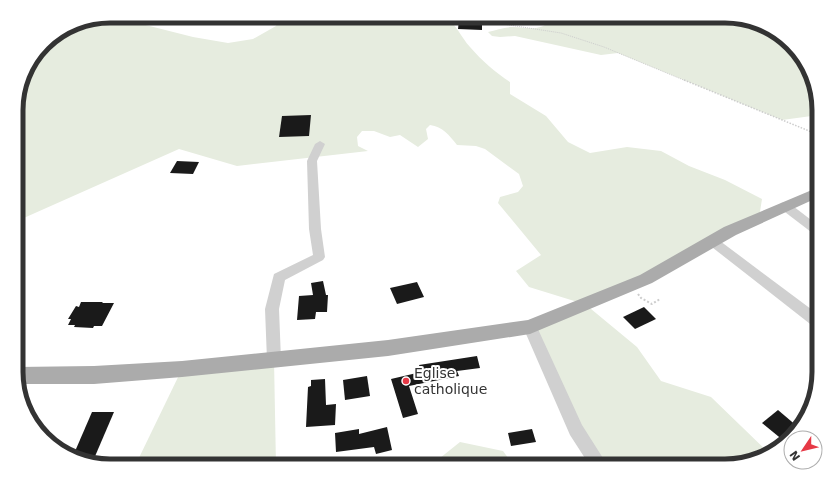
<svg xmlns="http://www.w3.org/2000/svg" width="835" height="482" viewBox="0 0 835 482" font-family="'DejaVu Sans',sans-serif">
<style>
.green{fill:#e6ecdf}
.building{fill:#1a1a1a}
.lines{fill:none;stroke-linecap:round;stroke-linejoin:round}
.path-far2{stroke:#cdcdcd;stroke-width:1;stroke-dasharray:1 1;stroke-linecap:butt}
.path-far1{stroke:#cdcdcd;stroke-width:1.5;stroke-dasharray:1.5 1.5;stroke-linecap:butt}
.path{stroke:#cdcdcd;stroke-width:2;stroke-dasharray:2 2;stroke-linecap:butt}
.minor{fill:#d0d0d0;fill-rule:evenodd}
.major{fill:#ababab;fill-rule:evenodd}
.poi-dot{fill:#e63946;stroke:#fff;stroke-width:1.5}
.labels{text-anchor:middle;stroke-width:4;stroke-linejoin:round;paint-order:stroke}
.near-poi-label{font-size:14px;fill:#333;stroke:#fff;text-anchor:start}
.rim{fill:none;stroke:#333;stroke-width:5}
</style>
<rect width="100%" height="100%" fill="#fff"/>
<!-- green -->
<g class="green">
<path d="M110,16L193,37L228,43L253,39L276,26L277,23L295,16H445C456,24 461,37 470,47C482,61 495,72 510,82V94L546,116L568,142L590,153L627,147L661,151L689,166L725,180L762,199L759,218L585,304L637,347L661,381L711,397L770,454L731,466H600L530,327L584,304L529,287L516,271L541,255L498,203L500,197L518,192L523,186L519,174L485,149L476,146L457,145C449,135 443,127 430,125L426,129L428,139L418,147L400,135L390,137L374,131H362L357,137L358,146L368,151L237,166L179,149L17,221V98L26,68L48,40L74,23Z"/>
<path d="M547,16H725L772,29L806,63L819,104V115L782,120L618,53L601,55L515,36L500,37L492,36L488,32C496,30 505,27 513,27C528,27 536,32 550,22Z"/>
<path d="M274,360L276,466H135L182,369Z"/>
<path d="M460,442L503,451L514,466H430Z"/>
</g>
<!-- building -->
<g class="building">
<path d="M459,20L482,21V30L458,29Z"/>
<path d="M311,115L309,136L279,137L282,116Z"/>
<path d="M177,161L199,162L193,174L170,173Z"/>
<path d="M323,281L326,295H328L327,312H316L315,319L297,320L299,296L313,295L311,283Z"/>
<path d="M417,282L424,297L397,304L390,288Z"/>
<path d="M81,302H103L102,303H114L102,326H94L93,328L74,327L75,325H68L71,319H68L76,306L79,307Z"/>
<path d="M644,307L656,319L635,329L623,317Z"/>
<path d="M477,356L480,368L457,371L459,376L409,386L418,414L403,418L391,379L421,372L419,365Z"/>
<path d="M367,376L370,396L345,400L343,380Z"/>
<path d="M325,379L326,405L336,404L335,425L306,427L308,387L311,386V380Z"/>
<path d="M778,410L798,427L784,441L762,423Z"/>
<path d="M92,412H114L93,461L73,456Z"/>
<path d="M387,427L392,450L376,454L374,447L336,452L335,433L359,429V434Z"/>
<path d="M532,429L536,442L511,446L508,433Z"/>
</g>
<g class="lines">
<!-- path-far2 -->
<path class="path-far2" d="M491,16L496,23L561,33L604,47L686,81"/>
<!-- path-far1 -->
<path class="path-far1" d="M684,80L819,135"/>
<!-- path -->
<path class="path" d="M638,294L641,298L652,304L660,299"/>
<!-- minor -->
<g class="minor">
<path d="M98,18L97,20L50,43H45C55,30 83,21 98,18Z"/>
<path d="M320,141L325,144L317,161L321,229L325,257L323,260L285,280L279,309L281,360L279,364L274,366L269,364L267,360L265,309L274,274L313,255L309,229L307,161L315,144Z"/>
<path d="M785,202L789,203L819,226V236L815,235L781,209L779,206L781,203Z"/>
<path d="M712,237L716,238L819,315V328L814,327L708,244L706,241L708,238Z"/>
<path d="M530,321L535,323L537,327L582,425L608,466H590L570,435L523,327L525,323Z"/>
</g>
<!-- major -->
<path class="major" d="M819,187V197L736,235L652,283L530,334L388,356L182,377L94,384H17V367L94,366L182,361L388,340L528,320L640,275L724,227Z"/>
</g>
<!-- markers -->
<circle class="poi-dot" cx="406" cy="381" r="4"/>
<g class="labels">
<!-- near-poi labels -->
<g class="near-poi-label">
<text x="414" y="378">Eglise<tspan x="414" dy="16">catholique</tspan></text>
</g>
</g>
<!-- crop -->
<path d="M0 0H835V482H0ZM110 23H725A87 87 0 0 1 812 110V372A87 87 0 0 1 725 459H110A87 87 0 0 1 23 372V110A87 87 0 0 1 110 23Z" fill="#fff" fill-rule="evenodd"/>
<path class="rim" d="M110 23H725A87 87 0 0 1 812 110V372A87 87 0 0 1 725 459H110A87 87 0 0 1 23 372V110A87 87 0 0 1 110 23Z"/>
<!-- north arrow -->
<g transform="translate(803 450) rotate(235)"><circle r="19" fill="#ffffff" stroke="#adadad"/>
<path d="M0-3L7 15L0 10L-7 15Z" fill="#e63946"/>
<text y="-6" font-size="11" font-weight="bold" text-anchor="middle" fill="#333333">N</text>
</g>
</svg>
